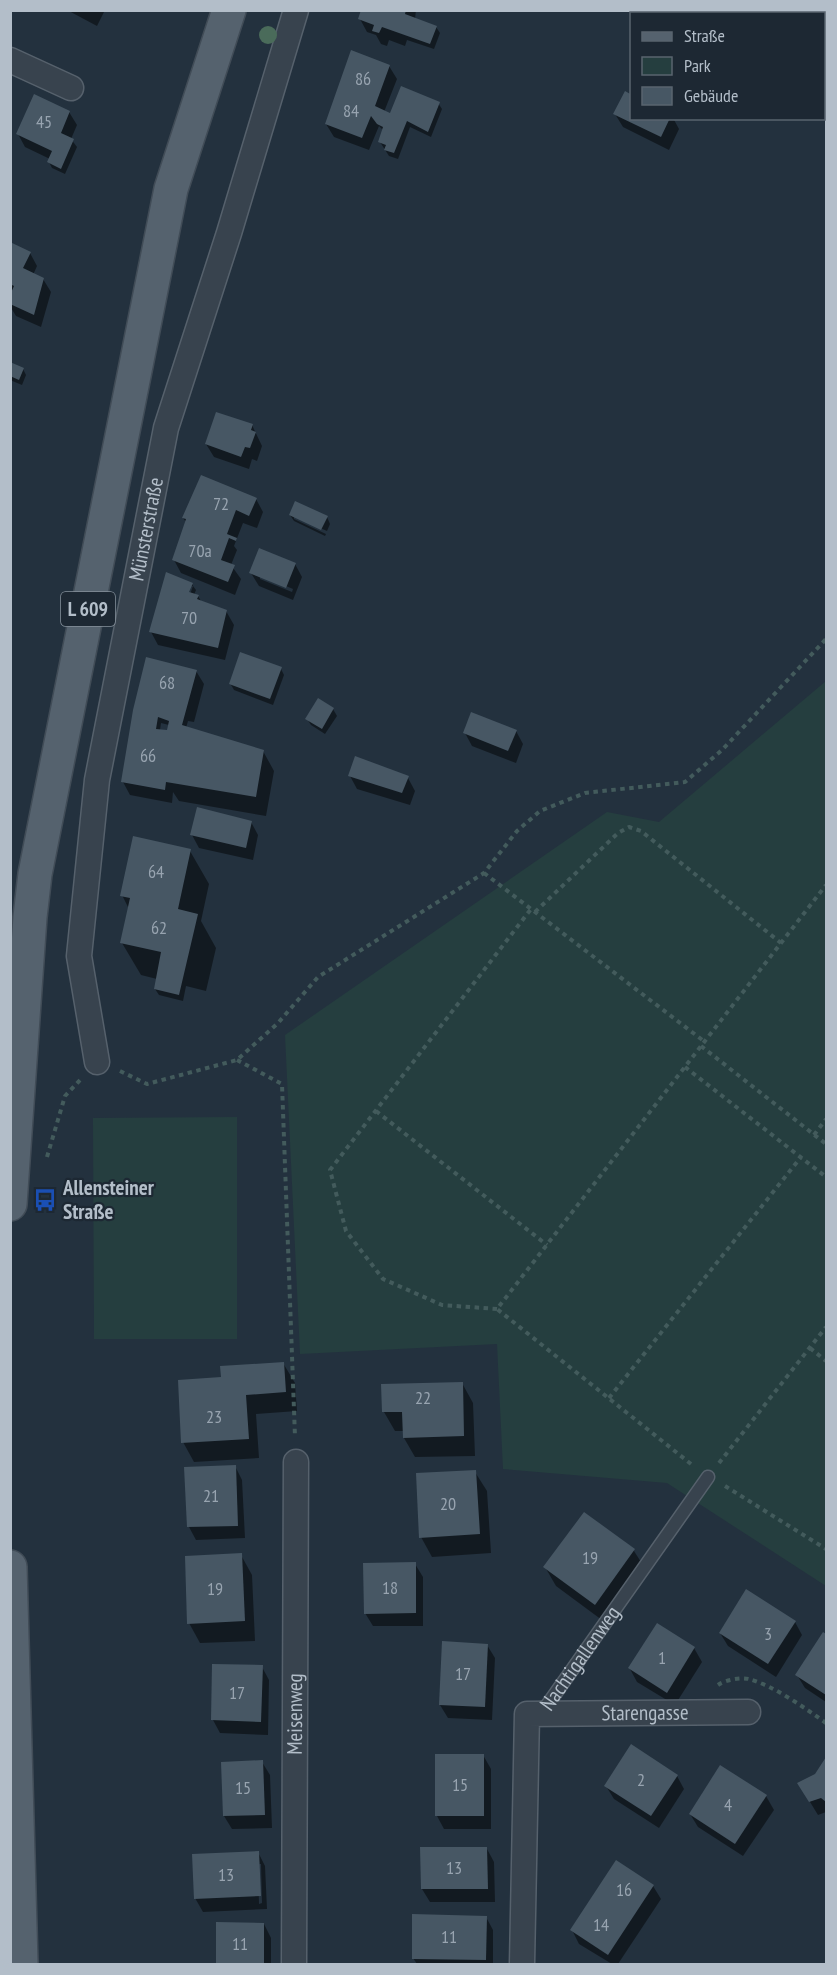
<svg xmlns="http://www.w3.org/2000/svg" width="837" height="1975" viewBox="0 0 837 1975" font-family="'PT Sans Narrow',sans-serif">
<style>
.green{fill:#253e3f}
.shadow{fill:#0007;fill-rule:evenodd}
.building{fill:#475764;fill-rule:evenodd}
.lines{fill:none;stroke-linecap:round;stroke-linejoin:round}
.service-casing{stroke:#56616c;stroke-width:15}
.minor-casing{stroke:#56616c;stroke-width:27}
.primary-casing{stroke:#414c57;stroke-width:36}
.path{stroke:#435b5c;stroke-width:4;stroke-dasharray:4.5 4.5;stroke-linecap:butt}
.service{stroke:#38434e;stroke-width:12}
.minor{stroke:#38434e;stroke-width:24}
.primary{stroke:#55626e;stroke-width:33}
.tree{fill:#4a6b5a}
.labels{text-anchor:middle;stroke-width:4.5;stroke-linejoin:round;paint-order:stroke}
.number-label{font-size:18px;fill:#98a4b0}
.shield{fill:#1d2833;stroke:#86919c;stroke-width:1.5}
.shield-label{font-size:20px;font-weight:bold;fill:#b3bec9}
.street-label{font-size:21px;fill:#b3bec9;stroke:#1d2833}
.poi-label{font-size:21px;font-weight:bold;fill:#b3bec9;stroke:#1d2833;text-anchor:start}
</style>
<rect width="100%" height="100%" fill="#23313e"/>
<!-- green -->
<g class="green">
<path d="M826,681V1586L667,1483L503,1469L497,1344L300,1354L285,1035L607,812L659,822Z"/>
<path d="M237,1117V1339H94L93,1118Z"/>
</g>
<!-- shadow -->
<g class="shadow">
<path d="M67,10H105L97,26Z"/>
<path d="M363,10H416L415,19L436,27L440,33L434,49L407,40L405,46L389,40L387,46L381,44L376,35L367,32L360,19Z"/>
<path d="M389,66L397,79L384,112L391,115L438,103L442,109L431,137L410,127L398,159L389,156L380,142L384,131L379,126L369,150L334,137L326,124Z"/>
<path d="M69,112L77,125L71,139L77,147L65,174L52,168L49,162L50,159L25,147L18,134Z"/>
<path d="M615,114L632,118H673L679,129L669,150L623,127Z"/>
<path d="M10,244L30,253L37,266L33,275L43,279L51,292L41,327L16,316L10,306L12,294L10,293Z"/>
<path d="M10,364L23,369L26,375L22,385L10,380Z"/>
<path d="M252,425L262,446L257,461L252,459L249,469L214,457L206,444Z"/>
<path d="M256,499L263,512L257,528L243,523L234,546L237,550L231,565L241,579L235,595L181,573L174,560L186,522L183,518Z"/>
<path d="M290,515L327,517L330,524L327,531L294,516V519L326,534L325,536L294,521Z"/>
<path d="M295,564L302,577L293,600L259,586L251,573ZM260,575L293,589L292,592L260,579Z"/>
<path d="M167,574L192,584L193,586H190L185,599L188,600L193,586L196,590L194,595L198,596L201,601L226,611L234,625L225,660L158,645L151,632Z"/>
<path d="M281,669L284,675L273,705L234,690L230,683Z"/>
<path d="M196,671L204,684L194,722L188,721L186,728L263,751L274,771L266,816L179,801L173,792L172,803L130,795L123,782L138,697ZM161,723L169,725L168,731L160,730Z"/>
<path d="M333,709L337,716L325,734L311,725L307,719Z"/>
<path d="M516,731L523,744L516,763L472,746L465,733Z"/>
<path d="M350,776L408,778L415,791L410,805L357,789Z"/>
<path d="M251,822L258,835L253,860L199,848L192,835Z"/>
<path d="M190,851L209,884L201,921L216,948L206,991L186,986L183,1001L159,995L155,989L157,979L141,975L122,943L129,909L122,895Z"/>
<path d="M283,1363L295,1383L297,1411L256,1414L259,1458L194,1462L183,1442L223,1379Z"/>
<path d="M462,1383L473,1403L475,1456L415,1457L404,1438V1431H395L384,1412Z"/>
<path d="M235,1466L242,1480L245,1538L196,1540L189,1527L186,1468Z"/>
<path d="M475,1472L487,1491L491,1553L432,1557L421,1537Z"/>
<path d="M585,1514L634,1551L646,1570L606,1623L556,1586L545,1567Z"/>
<path d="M241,1555L252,1575L255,1641L200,1643L189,1623Z"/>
<path d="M415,1564L423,1577V1626H373L365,1613Z"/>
<path d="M795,1622L802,1635L776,1677L728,1646L720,1633Z"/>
<path d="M657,1625L694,1648L702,1662L675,1705L637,1682L630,1669Z"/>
<path d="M824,1634L826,1636V1702L805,1688L797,1675Z"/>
<path d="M487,1645L495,1658L492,1720L448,1718L440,1705Z"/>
<path d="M262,1667L269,1680L268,1735L220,1733L213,1720Z"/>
<path d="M483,1755L491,1769V1829H444L437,1816Z"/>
<path d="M826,1759V1812L818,1815L799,1784L816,1775Z"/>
<path d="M262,1762L270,1775L272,1828L232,1829L224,1816Z"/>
<path d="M677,1776L684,1789L659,1828L614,1799L606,1786Z"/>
<path d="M766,1796L774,1810L743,1856L698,1827L690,1814Z"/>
<path d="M422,1849H487L494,1862L495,1902H430L422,1889Z"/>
<path d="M258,1852L265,1866L267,1909L203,1912L195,1898ZM258,1864H261L262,1903L259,1904Z"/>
<path d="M653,1886L661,1899L618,1964H612L579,1944L572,1930Z"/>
<path d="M486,1917L493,1930V1964H417L413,1958Z"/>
<path d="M218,1924H264L271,1938V1964H217Z"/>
</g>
<!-- building -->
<g class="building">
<path d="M361,10H406L405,14L437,26L430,44L382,27L379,33L372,31L374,25L358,19Z"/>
<path d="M351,50L390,65L375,106L390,113L401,86L440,102L428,132L407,121L394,153L384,150L386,145L378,142L383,127L377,124L371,116L362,138L325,124Z"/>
<path d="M625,91L632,95V118H670L661,137L613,114Z"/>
<path d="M34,94L70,111L61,133L74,139L61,169L47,162L52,151L16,134Z"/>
<path d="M10,242L31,252L23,268L44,278L34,315L10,304V295L14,286L10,284Z"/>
<path d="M10,362L24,368L19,380L10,376Z"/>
<path d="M216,412L253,424L251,430L256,432L250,448L245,447L241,457L205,444Z"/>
<path d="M201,475L257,498L249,516L236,510L227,534L237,538L236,541L229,538L221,560L235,565L228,582L172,560L186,519L182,518Z"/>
<path d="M295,501L328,516L321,530L289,515Z"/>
<path d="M259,548L296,563L286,588L249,573Z"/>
<path d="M166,572L193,583L189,592L199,595L197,599L227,610L218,648L149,632Z"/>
<path d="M240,652L282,667L270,699L229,684Z"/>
<path d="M146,657L197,670L182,725L264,750L256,797L166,782L165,790L121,782L133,710ZM158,717L169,721L167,730L156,729Z"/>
<path d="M318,698L334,708L322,729L305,719Z"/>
<path d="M471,712L517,730L508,751L463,733Z"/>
<path d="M355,756L409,776L402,793L348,776Z"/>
<path d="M197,807L252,821L246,848L190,835Z"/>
<path d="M133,836L191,849L178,909L198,914L179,995L154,989L161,952L120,943L130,898L120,896Z"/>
<path d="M284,1362L286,1392L246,1395L249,1439L181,1443L178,1380L221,1377L220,1366Z"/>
<path d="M463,1382L464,1436L403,1438L402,1412H382L381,1384Z"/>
<path d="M236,1465L238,1526L187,1527L184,1467Z"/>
<path d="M476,1470L480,1534L419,1538L416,1473Z"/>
<path d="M584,1512L635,1549L595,1605L543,1567Z"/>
<path d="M242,1553L245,1621L187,1624L185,1556Z"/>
<path d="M416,1562V1613L364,1614L363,1563Z"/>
<path d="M746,1589L796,1621L768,1664L719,1633Z"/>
<path d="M657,1623L695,1647L667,1693L628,1668Z"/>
<path d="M823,1632L826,1634V1695L795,1675Z"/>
<path d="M442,1641L488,1644L485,1707L439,1705Z"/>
<path d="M212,1664L263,1665L261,1722L211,1720Z"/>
<path d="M631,1744L678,1775L651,1816L604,1786Z"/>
<rect x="435" y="1754" width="49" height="62"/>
<path d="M826,1757V1802L821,1798L809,1802L797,1783L815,1774Z"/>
<path d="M263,1760L265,1815L223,1816L221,1762Z"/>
<path d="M720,1765L767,1795L735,1844L689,1814Z"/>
<path d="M420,1847H487L488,1889H421Z"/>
<path d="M259,1851L261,1896L194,1899L192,1854Z"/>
<path d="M616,1860L654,1885L608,1955L570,1930Z"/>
<path d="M412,1914L487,1916L486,1960L412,1959Z"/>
<path d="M216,1922L264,1923V1964H216Z"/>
</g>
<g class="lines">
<!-- service casing -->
<g class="service-casing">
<g id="service">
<path id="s1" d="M541,1714L708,1477"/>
</g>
</g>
<!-- minor casing -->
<g class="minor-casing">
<g id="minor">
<path d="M10,60L71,88"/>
<path id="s2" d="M97,1062L79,956L97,780L166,428L229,233L296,10"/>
<path id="s3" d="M294,1964L296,1462"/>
<path id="s4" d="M522,1964L527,1714L748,1712"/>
</g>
</g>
<!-- primary casing -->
<g class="primary-casing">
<g id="primary">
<path d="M10,1204L30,917L35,874L171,189L229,10"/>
<path d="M10,1567L21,1964"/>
</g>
</g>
<!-- path -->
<g class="path">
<path d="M484,873L705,1042"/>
<path d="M535,912L618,833L629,827L641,831L781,943"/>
<path d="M701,1046L826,1144"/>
<path d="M237,1060L282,1084L295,1437"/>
<path d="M685,1067L826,1177"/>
<path d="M120,1071L147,1084L237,1060L278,1023L318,977L484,873L517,831L540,811L585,793L685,782L722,750L826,639"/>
<path d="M376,1111L547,1245"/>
<path d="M814,1135L826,1119"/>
<path d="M47,1157L65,1096L80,1080"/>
<path d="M497,1309L442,1305L383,1279L346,1231L330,1170L531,909"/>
<path d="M810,1348L826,1361"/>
<path d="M609,1398L801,1157"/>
<path d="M719,1463L826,1327"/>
<path d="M691,1464L497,1309L826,885"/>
<path d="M725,1486L826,1549"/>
<path d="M718,1685C725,1680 741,1677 749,1679C774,1686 805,1708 826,1723"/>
</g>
<!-- service -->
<use href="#service" class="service"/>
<!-- minor -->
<use href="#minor" class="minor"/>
<!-- primary -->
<use href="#primary" class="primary"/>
</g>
<!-- trees -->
<circle class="tree" cx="268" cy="35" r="9"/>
<!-- icons -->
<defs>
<g id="bus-bare" transform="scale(1.8)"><path d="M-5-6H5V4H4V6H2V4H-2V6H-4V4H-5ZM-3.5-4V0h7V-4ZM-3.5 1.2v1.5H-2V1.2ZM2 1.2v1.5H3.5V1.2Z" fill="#1a4fb4" stroke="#1d2833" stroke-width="2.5" paint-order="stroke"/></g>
</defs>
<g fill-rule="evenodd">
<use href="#bus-bare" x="45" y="1200"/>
</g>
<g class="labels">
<!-- number labels -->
<g class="number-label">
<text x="363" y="85">86</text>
<text x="351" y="117">84</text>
<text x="44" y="128">45</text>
<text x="221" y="510">72</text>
<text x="200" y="557">70a</text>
<text x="189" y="624">70</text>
<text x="167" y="689">68</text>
<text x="148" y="762">66</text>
<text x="156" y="878">64</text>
<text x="159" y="934">62</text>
<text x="423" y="1404">22</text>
<text x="214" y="1423">23</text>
<text x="211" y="1502">21</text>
<text x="448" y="1510">20</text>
<text x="590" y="1564">19</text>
<text x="390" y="1594">18</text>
<text x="215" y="1595">19</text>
<text x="768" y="1640">3</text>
<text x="662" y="1664">1</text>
<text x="463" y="1680">17</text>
<text x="237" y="1699">17</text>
<text x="641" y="1786">2</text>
<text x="460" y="1791">15</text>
<text x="243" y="1794">15</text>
<text x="728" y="1811">4</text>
<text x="454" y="1874">13</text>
<text x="226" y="1881">13</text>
<text x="624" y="1896">16</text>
<text x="601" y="1931">14</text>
<text x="449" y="1943">11</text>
<text x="240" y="1950">11</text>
</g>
<!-- shield labels -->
<rect class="shield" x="61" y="592" width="54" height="34" rx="4.5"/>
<g class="shield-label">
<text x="88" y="616">L 609</text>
</g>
<!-- street labels -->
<g class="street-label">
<text dy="7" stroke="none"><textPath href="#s2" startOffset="540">Münsterstraße</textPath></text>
<text dy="7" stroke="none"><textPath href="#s1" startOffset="68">Nachtigallenweg</textPath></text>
<text dy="7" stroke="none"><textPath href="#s3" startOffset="250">Meisenweg</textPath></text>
<text dy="7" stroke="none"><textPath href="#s4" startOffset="368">Starengasse</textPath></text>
</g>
<!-- poi labels -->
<g class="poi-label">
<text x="63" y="1195">Allensteiner<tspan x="63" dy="24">Straße</tspan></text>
</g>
</g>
<!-- border -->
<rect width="837" height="1975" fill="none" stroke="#b3bec9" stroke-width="24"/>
<!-- legend -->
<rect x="630" y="12" width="195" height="108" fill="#1d2833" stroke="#59646f" stroke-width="1.5"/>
<rect x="642" y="32" width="30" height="9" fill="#55626e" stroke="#59646f" stroke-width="1.5"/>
<text x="684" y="42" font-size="18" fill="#b3bec9">Straße</text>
<rect x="642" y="57" width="30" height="18" fill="#253e3f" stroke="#59646f" stroke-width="1.5"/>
<text x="684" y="72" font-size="18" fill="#b3bec9">Park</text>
<rect x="642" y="87" width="30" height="18" fill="#475764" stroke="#59646f" stroke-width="1.5"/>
<text x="684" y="102" font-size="18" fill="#b3bec9">Gebäude</text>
</svg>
